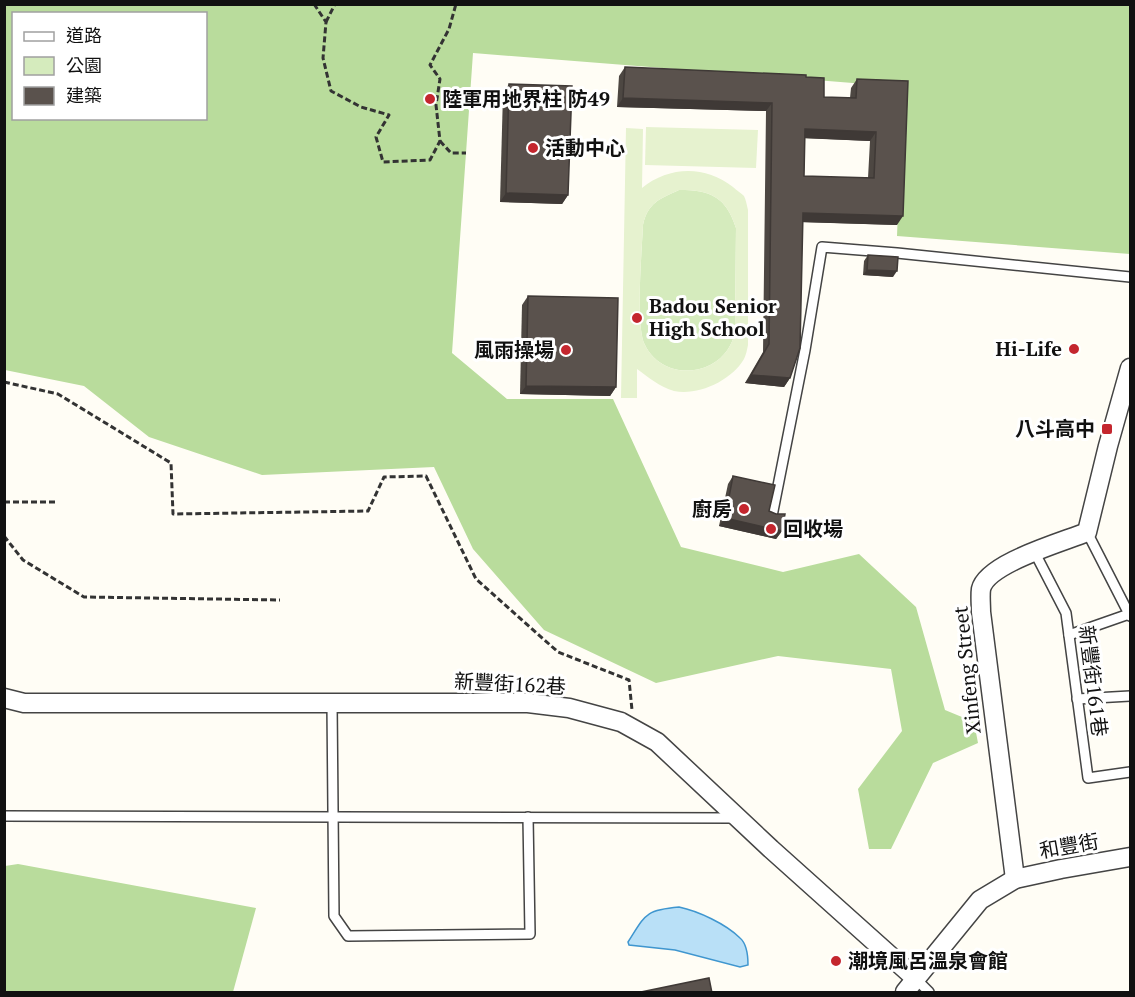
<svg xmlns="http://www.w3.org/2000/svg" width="1135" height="997" viewBox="0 0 1135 997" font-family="'PT Serif','Noto Sans TC',serif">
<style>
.green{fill:#d5ebbd}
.forest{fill:#b9dc9c;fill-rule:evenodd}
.pitch{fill:#e6f2cf;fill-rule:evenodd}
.water{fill:#b9e0f7;stroke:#3f96cf;stroke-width:1.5}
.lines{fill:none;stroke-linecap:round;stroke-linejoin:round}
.service-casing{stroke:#444;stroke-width:12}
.minor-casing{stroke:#444;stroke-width:21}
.path{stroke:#333;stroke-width:3;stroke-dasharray:6 3;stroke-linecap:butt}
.service{stroke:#fff;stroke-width:9}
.minor{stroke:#fff;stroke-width:18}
.wall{fill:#4d4742;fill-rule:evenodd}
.shaded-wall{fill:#3f3936}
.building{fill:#5a524d;stroke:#3f3936;stroke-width:1.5;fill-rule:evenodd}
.poi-dot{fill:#c4262e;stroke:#fff;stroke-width:2}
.labels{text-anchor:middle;stroke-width:6;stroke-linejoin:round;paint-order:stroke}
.poi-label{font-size:20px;font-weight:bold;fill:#111;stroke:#fff;text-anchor:start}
.street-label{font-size:20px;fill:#111;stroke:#fff}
</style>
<rect width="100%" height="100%" fill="#fffdf5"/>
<!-- green -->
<path class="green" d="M679,190C711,190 726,197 736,228L735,325C734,330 734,335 733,339C719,378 663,382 645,345C635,327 642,250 643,225C648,203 659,199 679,190Z"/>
<!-- forest -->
<g class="forest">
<path d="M4,5H1130V254L897,236L903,87L473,53L452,353L507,399H613L681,547L783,572L859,554L916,607L945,710L974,722L978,743L933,763L891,849H869L858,789L902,731L891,669L778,656L656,683L544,630L473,549L434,467L262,475L149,437L84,386L5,370ZM14,14H206V118H14Z"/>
<path d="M18,864L256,908L233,992H5V866Z"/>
</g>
<!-- pitch -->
<g class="pitch">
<path d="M646,127L758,130L756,168L645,165Z"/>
<path d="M626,128L643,129L642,188C669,166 705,165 733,187C736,190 741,193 744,196C746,200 747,206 748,210V345C747,350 746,355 744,359C731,381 698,396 674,391C660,387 648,377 637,369V398H621ZM679,190C711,190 726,197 736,228L735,325C734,330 734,335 733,339C719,378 663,382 645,345C635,327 642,250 643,225C648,203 659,199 679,190Z"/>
</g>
<!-- water -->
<path class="water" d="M679,907C698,911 726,924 740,938C747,944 748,956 748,965L740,967L675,950L629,945L628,942C646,914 645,910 679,907Z"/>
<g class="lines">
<!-- service casing -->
<g class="service-casing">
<g id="service">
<path d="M772,516L805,350L822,247L897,253L1130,277"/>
<path d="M1087,532L1130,616"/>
<path d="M1035,553L1066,613L1088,778L1130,772"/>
<path d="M1069,635L1129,614"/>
<path d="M1077,699L1130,696"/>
<path d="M332,703L334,916L348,936L530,934L528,817"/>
<path d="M4,816L737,818"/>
<path d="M915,978L929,992"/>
</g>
</g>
<!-- minor casing -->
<g class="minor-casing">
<g id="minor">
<path d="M4,698L24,703H528L569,708L621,722L657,742L771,849L915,978"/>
<path d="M1015,879L981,612C981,605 980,596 981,589C987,563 1063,542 1087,532L1108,446L1130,368"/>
<path d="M905,992L980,900L1015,879L1061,869L1130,857"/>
</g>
</g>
<!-- path -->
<g class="path">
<path d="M314,4L326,22L323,58L331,91L361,107L389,115L376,137L383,162L430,160L440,141L436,105L440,79L430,65L449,29L456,4"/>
<path d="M326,22L335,4"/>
<path d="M440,141L451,153H466"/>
<path d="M4,382L58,394L171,463L173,514L368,511L384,477L426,476L476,579L558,652L629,680L632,710"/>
<path d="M4,502H55"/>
<path d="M4,536L23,560L84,597L280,600"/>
</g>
<!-- service -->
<use href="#service" class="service"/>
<!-- minor -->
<use href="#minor" class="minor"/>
</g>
<!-- wall -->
<g class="wall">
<path d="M625,67L806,77L824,97L850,98L851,88L857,79L908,81L897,225L803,222L790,378L784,387L745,383L763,352L766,111L617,107L619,76ZM805,138L870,141L868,178L804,176Z"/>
<path d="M509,84L568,195L562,204L500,202L503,93Z"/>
<path d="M868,255L893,277L863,275L864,261Z"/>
<path d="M528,296L616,387L610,396L520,394L522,305Z"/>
<path d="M733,476L769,511L776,514L782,531L776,539L719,526L728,484Z"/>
</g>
<!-- shaded-wall -->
<g class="shaded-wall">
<path d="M623,98L772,103L766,111L617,107Z"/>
<path d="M805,129L876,132L870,141L799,138Z"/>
<path d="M506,193L568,195L562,204L500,202Z"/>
<path d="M803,213L903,216L897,225L797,222Z"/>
<path d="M867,270L897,271L893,277L863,275Z"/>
<path d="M751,375L790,378L784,387L745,383Z"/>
<path d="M526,386L616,387L610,396L520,394Z"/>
<path d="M725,518L782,531L776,539L719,526Z"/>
</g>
<!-- building -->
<g class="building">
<path d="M625,67L806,75V77L824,78V97L856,98L857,79L908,81L903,216L803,213L800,348L790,378L751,375L769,344L772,103L623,98ZM805,129L876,132L874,178L804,176Z"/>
<path d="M509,84L572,86L568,195L506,193Z"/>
<path d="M868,255L898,257L897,271L867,270Z"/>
<path d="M528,296L618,298L616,387L526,386Z"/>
<path d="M733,476L775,485L769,511L776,514H785L782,531L725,518Z"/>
<path d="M709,978L712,993H639L641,992Z"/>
</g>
<!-- markers -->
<g class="poi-dot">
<circle cx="430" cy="99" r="6"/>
<circle cx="533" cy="148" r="6"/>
<circle cx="637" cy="318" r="6"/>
<circle cx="1074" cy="349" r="6"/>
<circle cx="566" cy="350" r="6"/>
<rect x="1101" y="423" width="12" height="12" rx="3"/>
<circle cx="744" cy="509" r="6"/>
<circle cx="771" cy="529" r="6"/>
<circle cx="836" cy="961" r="6"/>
</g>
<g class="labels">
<!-- poi labels -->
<g class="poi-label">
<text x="442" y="106">陸軍用地界柱 防49</text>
<text x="545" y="155">活動中心</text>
<text x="649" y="313">Badou Senior<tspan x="649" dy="23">High School</tspan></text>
<text x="1062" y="356" text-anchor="end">Hi-Life</text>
<text x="554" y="357" text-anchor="end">風雨操場</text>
<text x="1095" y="436" text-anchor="end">八斗高中</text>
<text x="732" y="516" text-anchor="end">廚房</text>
<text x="783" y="536">回收場</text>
<text x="848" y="968">潮境風呂溫泉會館</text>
</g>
<!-- street labels -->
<g class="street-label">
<text transform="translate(967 670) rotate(-96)" y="7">Xinfeng Street</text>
<text transform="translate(1093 681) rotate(83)" y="7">新豐街161巷</text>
<text transform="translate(510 684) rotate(3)" y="7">新豐街162巷</text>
<text transform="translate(1069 846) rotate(-10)" y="7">和豐街</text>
</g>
</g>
<!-- border -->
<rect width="1135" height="997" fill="none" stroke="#111111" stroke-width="12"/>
<!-- legend -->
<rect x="12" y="12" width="195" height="108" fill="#ffffff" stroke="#a0a0a0" stroke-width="1.5"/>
<rect x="24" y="32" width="30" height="9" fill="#ffffff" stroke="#a0a0a0" stroke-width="1.5"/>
<text x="66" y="42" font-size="18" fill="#111111">道路</text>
<rect x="24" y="57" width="30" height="18" fill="#d5ebbd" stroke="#a0a0a0" stroke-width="1.5"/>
<text x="66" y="72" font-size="18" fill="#111111">公園</text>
<rect x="24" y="87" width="30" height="18" fill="#5a524d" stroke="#a0a0a0" stroke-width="1.5"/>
<text x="66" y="102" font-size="18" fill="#111111">建築</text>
</svg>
